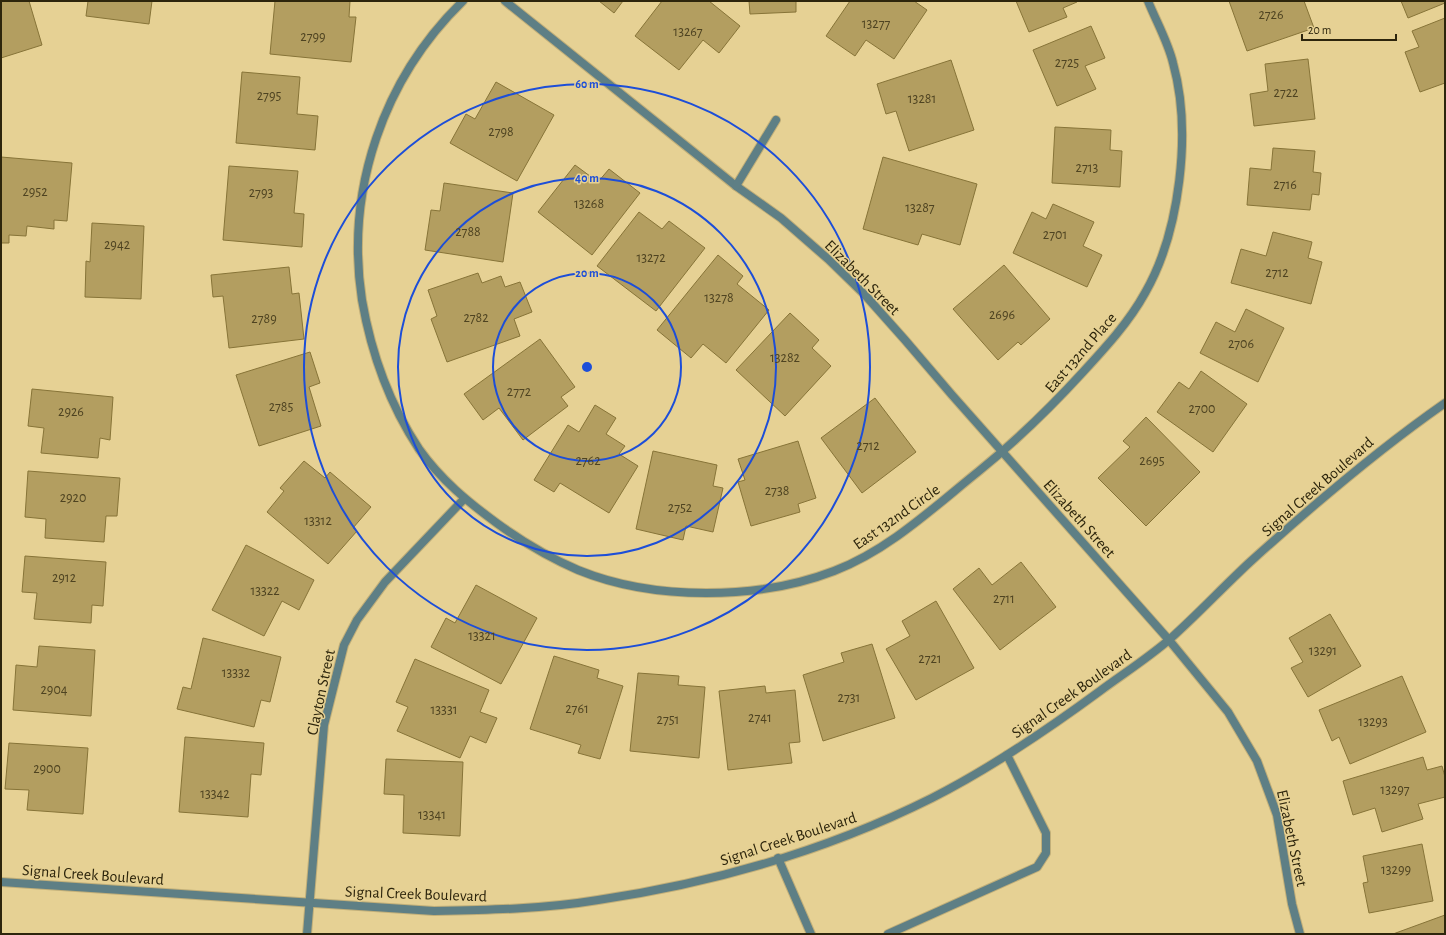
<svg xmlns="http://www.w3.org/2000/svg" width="1446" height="935" viewBox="0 0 1446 935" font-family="'Alegreya Sans',sans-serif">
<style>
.building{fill:#b39e60;stroke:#877438}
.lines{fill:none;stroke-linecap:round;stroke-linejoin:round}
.lane-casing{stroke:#c1af79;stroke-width:10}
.street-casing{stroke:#c1af79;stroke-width:10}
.lane{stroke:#5e7f85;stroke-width:8}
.street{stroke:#5e7f85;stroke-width:8}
.ring{fill:none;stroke:#1d4ed8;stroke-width:2}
.labels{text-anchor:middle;stroke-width:3;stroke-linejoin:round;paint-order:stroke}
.number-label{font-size:14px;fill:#4e4321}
.street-label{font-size:16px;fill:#2d250c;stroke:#e6d194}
.centre{fill:#1d4ed8;stroke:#e6d194;stroke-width:2}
.ring-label{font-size:12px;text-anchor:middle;font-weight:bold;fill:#1d4ed8;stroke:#e6d194;stroke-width:3;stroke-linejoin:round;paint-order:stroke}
</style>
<rect width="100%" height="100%" fill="#e6d194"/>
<!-- building -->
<g class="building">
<path d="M1,1H29L42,45L1,58Z"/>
<path d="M88,1H152L149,24L86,16Z"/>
<path d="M275,1H350L349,17H356L351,62L270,54Z"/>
<path d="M599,1H623L614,13Z"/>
<path d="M662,1H709L740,26L719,53L703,40L679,70L635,36Z"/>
<path d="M749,1H796V12L750,14Z"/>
<path d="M850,1H914L927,10L894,59L866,40L855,56L826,36Z"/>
<path d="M1016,1H1077V2L1063,8L1067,17L1029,32Z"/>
<path d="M1229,1H1304L1314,28L1247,51Z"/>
<path d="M1401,1H1445V3L1408,18Z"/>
<path d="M1445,18V83L1420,92L1405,52L1419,47L1412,31Z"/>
<path d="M1091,26L1105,58L1085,66L1096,89L1057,106L1033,50Z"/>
<path d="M1308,59L1315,119L1254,126L1250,94L1268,91L1265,64Z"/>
<path d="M951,60L974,130L909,151L896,111L886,114L877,84Z"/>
<path d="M242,72L300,77L297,114L318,116L315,150L236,143Z"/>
<path d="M496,82L554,115L517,181L450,143L466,114L475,119Z"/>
<path d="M1055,127L1111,130L1110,150L1122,151L1120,187L1052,183Z"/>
<path d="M1273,148L1315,151L1313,172L1321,173L1319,195L1312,194L1310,210L1247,205L1250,168L1271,170Z"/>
<path d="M1,157L72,163L67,221L54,220V229L27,226L26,236L9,235V243H1Z"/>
<path d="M883,157L977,184L960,245L922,234L918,245L863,229Z"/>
<path d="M575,165L598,182L609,169L640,193L592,255L538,212Z"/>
<path d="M229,166L298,171L294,213L304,214L302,247L223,240Z"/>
<path d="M444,183L513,193L503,262L425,250L431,210L440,211Z"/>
<path d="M1053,204L1094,222L1083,246L1102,255L1087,287L1013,253L1032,212L1046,219Z"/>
<path d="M639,212L662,229L669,221L705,248L656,311L597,266Z"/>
<path d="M92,223L144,226L141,299L85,297L86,261L90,262Z"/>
<path d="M1273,232L1312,242L1308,258L1322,262L1311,304L1231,283L1241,249L1266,256Z"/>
<path d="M718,255L743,276L737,284L769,310L726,363L703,344L691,358L657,330Z"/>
<path d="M1004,265L1050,319L1021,345L1018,342L998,360L953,309Z"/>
<path d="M289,267L292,294L299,293L304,339L229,348L223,296L213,297L211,275Z"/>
<path d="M478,273L482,283L501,276L505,287L520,282L532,312L514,319L520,336L447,362L431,319L437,316L428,290Z"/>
<path d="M1246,309L1284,328L1258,382L1200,353L1216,322L1235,332Z"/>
<path d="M790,313L819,340L812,348L831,366L785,416L736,370Z"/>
<path d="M540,339L575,387L561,397L568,406L523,440L499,408L483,420L464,394Z"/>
<path d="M310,352L320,383L309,387L321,426L259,446L236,375Z"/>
<path d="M1201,371L1247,404L1213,452L1157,412L1179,382L1189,389Z"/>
<path d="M32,389L113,397L110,440L100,438L98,458L41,453L44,428L28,426Z"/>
<path d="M875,398L916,452L862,493L821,438Z"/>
<path d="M595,405L616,418L606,434L625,446L619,454L638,466L609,513L560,483L554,492L534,480L568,425L579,432Z"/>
<path d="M1146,417L1200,472L1146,526L1098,478L1130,447L1123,441Z"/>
<path d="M798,441L816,498L798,504L800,512L751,526L738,482L745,480L738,459Z"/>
<path d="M653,451L717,465L713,486L723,488L713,532L686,526L683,540L636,529Z"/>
<path d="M304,461L325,478L330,472L371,507L353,528L357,531L328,564L267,512L284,491L280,488Z"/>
<path d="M28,471L120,478L117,516H106L104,542L45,538L46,519L25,517Z"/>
<path d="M246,545L314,580L299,610L282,601L264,636L212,610Z"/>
<path d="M25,556L106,562L103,606L92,605L91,623L34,619L37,593L22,592Z"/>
<path d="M1021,562L1056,607L1000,650L953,589L979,568L992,585Z"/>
<path d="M476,585L537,618L501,684L431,647L446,618L455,623Z"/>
<path d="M936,601L974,668L916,700L886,649L910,636L902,621Z"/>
<path d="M1330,614L1361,666L1308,697L1291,668L1303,662L1289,638Z"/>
<path d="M203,638L281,657L270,702L261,700L254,727L177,709L183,687L191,689Z"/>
<path d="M872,644L895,718L823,741L803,675L844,662L841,653Z"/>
<path d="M39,646L95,650L91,716L13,710L16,665L37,667Z"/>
<path d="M554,656L599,670L597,678L623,686L600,759L578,753L581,745L530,729Z"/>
<path d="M415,659L489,690L480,712L497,718L486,743L470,736L460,758L397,731L408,707L396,702Z"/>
<path d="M638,673L679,676L678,685L705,687L699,758L630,751Z"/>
<path d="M1402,676L1426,732L1350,764L1339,737L1332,741L1319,710Z"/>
<path d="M765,686L766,693L795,690L800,742L789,743L792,763L728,770L719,691Z"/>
<path d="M185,737L264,743L261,775L251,774L248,817L179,812Z"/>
<path d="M9,743L88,748L83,814L27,810L29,790L5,789Z"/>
<path d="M1423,757L1427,770L1442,766L1445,777V797L1418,804L1423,819L1382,832L1375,808L1353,815L1343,781Z"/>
<path d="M386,759L463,762L460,836L403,833L404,795L384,794Z"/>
<path d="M1422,844L1433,901L1369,913L1363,883L1368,882L1363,856Z"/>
<path d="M1445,915V934H1393Z"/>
</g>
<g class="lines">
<!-- lane casing -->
<g class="lane-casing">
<g id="lane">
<path d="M778,858L811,934"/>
<path d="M888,934L1037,867L1046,853V833L1007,755"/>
</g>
</g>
<!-- street casing -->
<g class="street-casing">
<g id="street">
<path d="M463,1C383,79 345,190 362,300C371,352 390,405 419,449C441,480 468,502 498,524C523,542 550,558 578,570C654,601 759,600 834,571C889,550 934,507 979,471C1016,441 1051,407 1083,372C1106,347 1129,322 1145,293C1180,232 1192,131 1173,63C1168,42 1156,21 1148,1"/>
<path d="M505,1L736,186L781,218L828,259L865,295L905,340L952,395L1169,640L1228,712L1257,761L1277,815L1292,904L1300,934"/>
<path d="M736,186L776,120"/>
<path d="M1,882L434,911C489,910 544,909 598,900C713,883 828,850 932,798C991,768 1047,730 1100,691C1123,674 1148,658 1170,639C1198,614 1223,587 1250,562C1313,505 1376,451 1445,403"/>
<path d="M307,934L324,725L344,645L357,620L385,582L464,499"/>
</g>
</g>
<!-- lane -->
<use href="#lane" class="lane"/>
<!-- street -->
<use href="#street" class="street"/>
</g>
<!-- distance rings -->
<g class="ring">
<circle cx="587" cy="367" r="94"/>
<circle cx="587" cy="367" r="189"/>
<circle cx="587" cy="367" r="283"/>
</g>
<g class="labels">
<!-- number labels -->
<g class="number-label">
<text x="1271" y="19">2726</text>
<text x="876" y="28">13277</text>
<text x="688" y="36">13267</text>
<text x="313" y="41">2799</text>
<text x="1067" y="67">2725</text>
<text x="1286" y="97">2722</text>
<text x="269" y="100">2795</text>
<text x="922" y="103">13281</text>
<text x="501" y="136">2798</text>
<text x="1087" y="172">2713</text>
<text x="1285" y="189">2716</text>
<text x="35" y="196">2952</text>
<text x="261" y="197">2793</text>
<text x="589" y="208">13268</text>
<text x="920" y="212">13287</text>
<text x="468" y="236">2788</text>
<text x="1055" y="239">2701</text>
<text x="117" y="249">2942</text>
<text x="651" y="262">13272</text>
<text x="1277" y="277">2712</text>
<text x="719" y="302">13278</text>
<text x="1002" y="319">2696</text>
<text x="476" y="322">2782</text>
<text x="264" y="323">2789</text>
<text x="1241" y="348">2706</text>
<text x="785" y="362">13282</text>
<text x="519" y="396">2772</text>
<text x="281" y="411">2785</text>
<text x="1202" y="413">2700</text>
<text x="71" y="416">2926</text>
<text x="868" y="450">2712</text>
<text x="588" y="465">2762</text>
<text x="1152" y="465">2695</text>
<text x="777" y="495">2738</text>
<text x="73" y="502">2920</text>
<text x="680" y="512">2752</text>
<text x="318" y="525">13312</text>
<text x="64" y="582">2912</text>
<text x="265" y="595">13322</text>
<text x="1004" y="603">2711</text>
<text x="482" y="640">13321</text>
<text x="1323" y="655">13291</text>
<text x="930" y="663">2721</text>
<text x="236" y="677">13332</text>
<text x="54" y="694">2904</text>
<text x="849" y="702">2731</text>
<text x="577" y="713">2761</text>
<text x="444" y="714">13331</text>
<text x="760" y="722">2741</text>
<text x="668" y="724">2751</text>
<text x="1373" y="726">13293</text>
<text x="47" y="773">2900</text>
<text x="1395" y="794">13297</text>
<text x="215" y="798">13342</text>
<text x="432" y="819">13341</text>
<text x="1396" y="874">13299</text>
</g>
<!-- street labels -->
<g class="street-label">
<text transform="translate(863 277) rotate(45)" y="6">Elizabeth Street</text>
<text transform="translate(1080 352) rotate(-49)" y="6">East 132nd Place</text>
<text transform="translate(1317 486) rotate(-41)" y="6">Signal Creek Boulevard</text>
<text transform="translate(896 516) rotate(-35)" y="6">East 132nd Circle</text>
<text transform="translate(1080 518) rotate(48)" y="6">Elizabeth Street</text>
<text transform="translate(320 692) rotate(-78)" y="6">Clayton Street</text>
<text transform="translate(1071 693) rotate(-35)" y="6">Signal Creek Boulevard</text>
<text transform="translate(788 838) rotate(-18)" y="6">Signal Creek Boulevard</text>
<text transform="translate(1293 838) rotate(78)" y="6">Elizabeth Street</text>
<text transform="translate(93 874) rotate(4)" y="6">Signal Creek Boulevard</text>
<text transform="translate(416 893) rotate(2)" y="6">Signal Creek Boulevard</text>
</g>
</g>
<circle cx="587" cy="367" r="6" class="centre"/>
<g class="ring-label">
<text x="587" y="88">60 m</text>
<text x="587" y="182">40 m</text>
<text x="587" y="277">20 m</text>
</g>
<!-- border -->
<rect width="1446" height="935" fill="none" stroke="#2d250c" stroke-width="4"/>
<!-- scale -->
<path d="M1302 34v6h94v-6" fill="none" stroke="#2d250c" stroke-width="2"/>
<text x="1308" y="34" font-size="12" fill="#2d250c" stroke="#e6d194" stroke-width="3" paint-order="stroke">20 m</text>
</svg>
